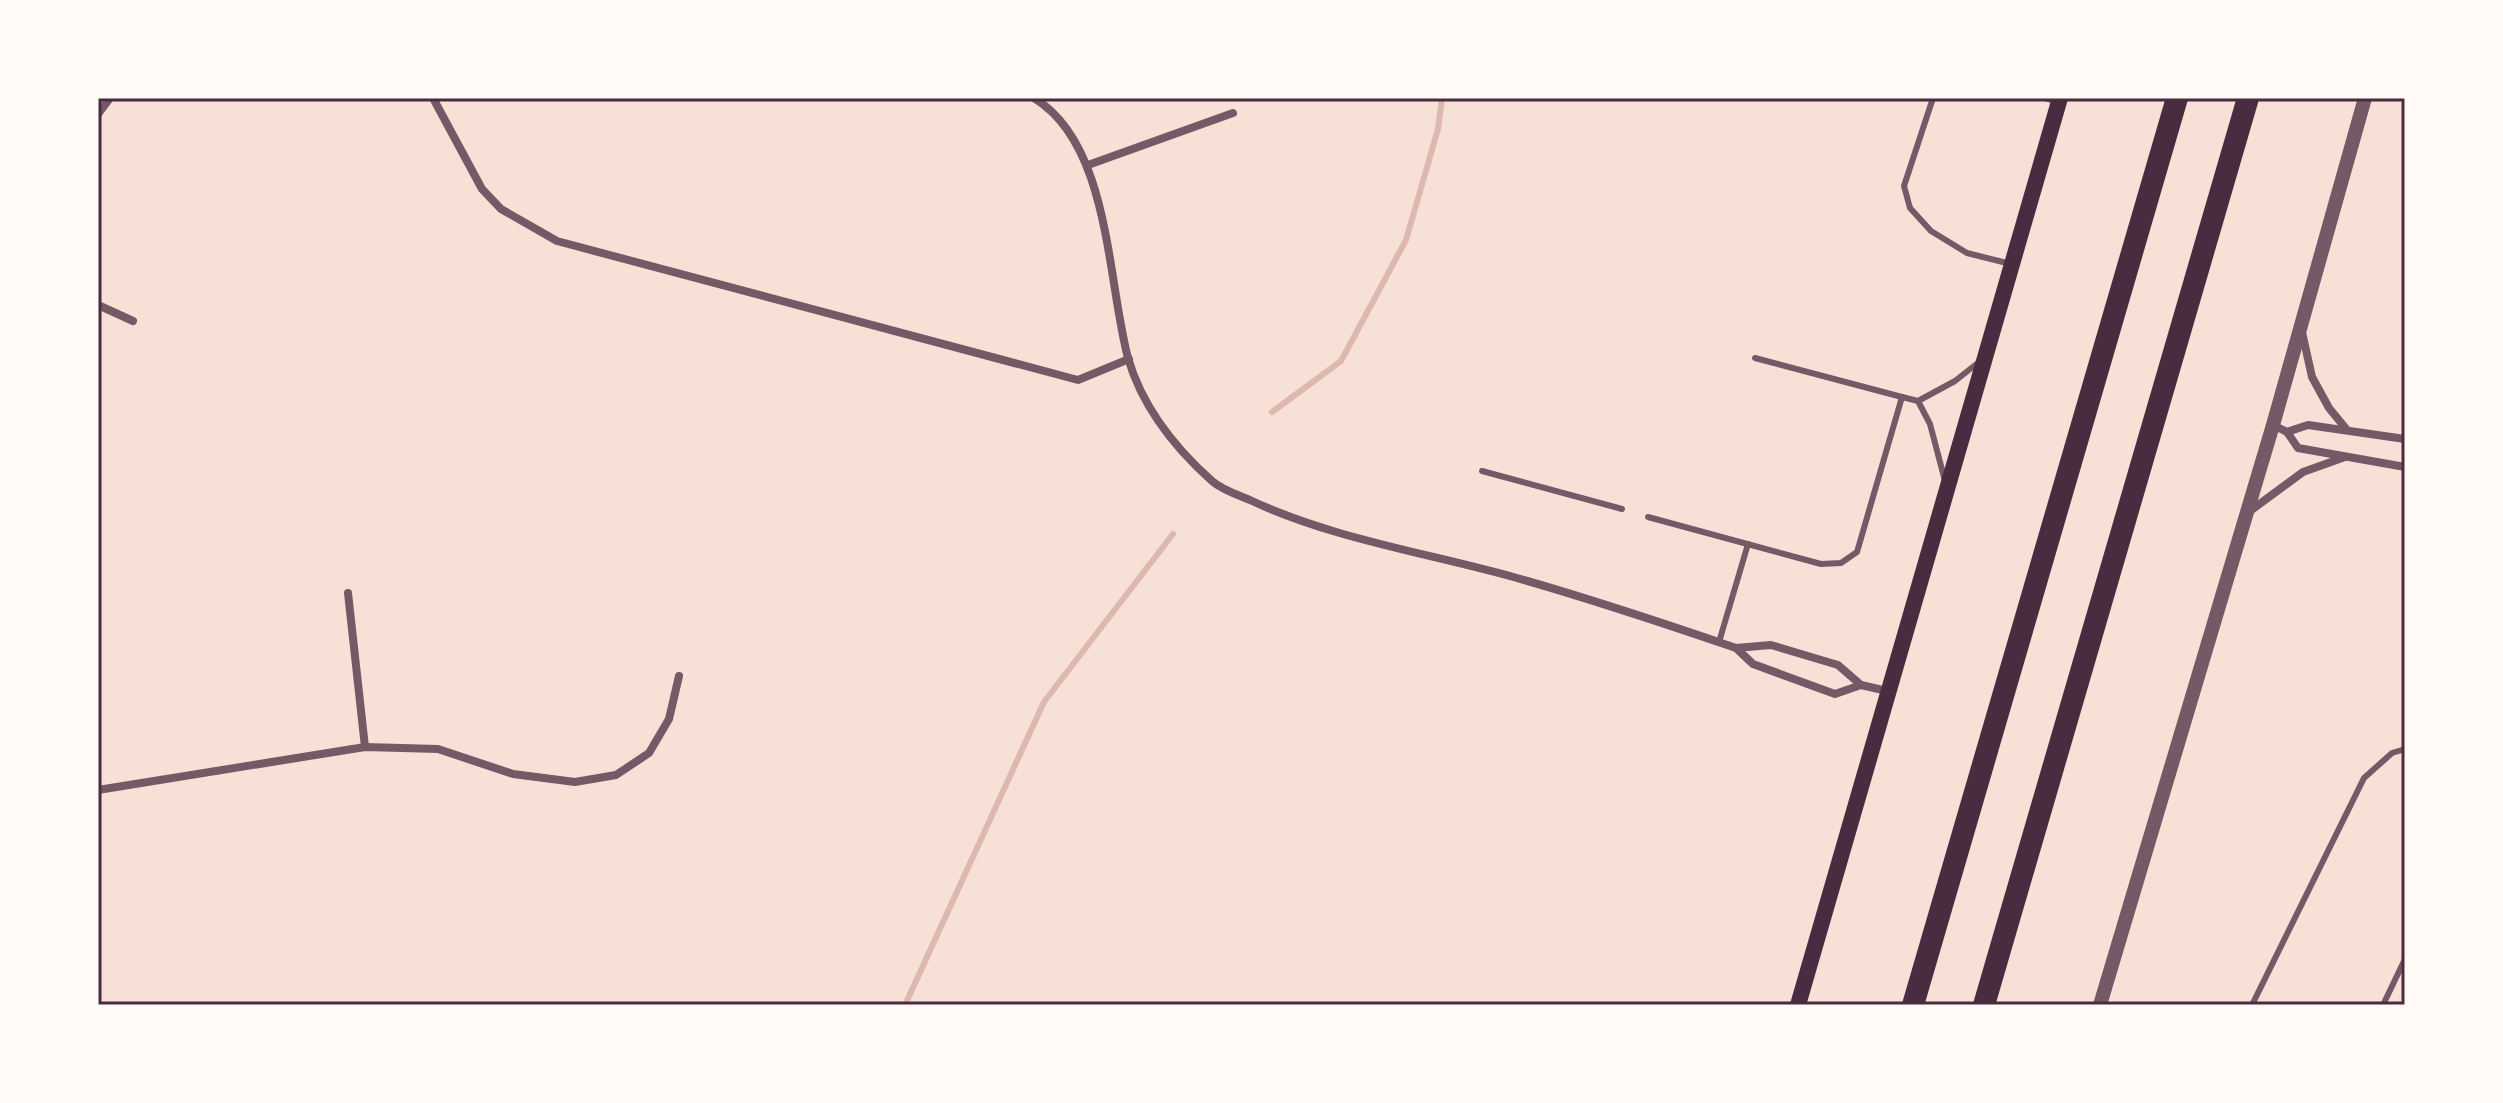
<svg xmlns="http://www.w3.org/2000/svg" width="2503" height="1103" viewBox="0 0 2503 1103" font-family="'Space Grotesk',sans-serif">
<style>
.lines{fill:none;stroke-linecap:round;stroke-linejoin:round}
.stream{stroke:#dcb8b0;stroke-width:6}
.service{stroke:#755966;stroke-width:6}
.minor{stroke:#755966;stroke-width:8}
.tertiary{stroke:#755966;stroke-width:14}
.secondary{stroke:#4a2c40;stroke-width:16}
.motorway{stroke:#4a2c40;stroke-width:22}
.neatline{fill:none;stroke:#4a2c40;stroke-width:3}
</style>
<rect width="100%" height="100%" fill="#f7e1d7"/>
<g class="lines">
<!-- stream -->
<g class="stream">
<path d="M1272,412L1341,361L1406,240L1438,129L1442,98"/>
<path d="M905,1005L1044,702L1173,534"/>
</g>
<!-- service -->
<g class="service">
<path d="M1933,98L1904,186L1910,208L1931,231L1967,253L2011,264"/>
<path d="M2045,98L2059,102"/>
<path d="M1755,358L1902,397"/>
<path d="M1918,401L1930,424L1945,481"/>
<path d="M1482,471L1622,509"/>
<path d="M1648,517L1821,564L1841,563L1857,552L1902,397L1918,401L1955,381L1979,362"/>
<path d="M1719,642L1748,544"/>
<path d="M2252,1005L2364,778L2392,753L2405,749"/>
<path d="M2383,1005L2405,959"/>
</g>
<!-- minor -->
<g class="minor">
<path d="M433,98L482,189L501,209L557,241L1078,380L1129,359"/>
<path d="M1034,98C1110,144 1107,279 1128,358C1142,406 1175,448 1212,481C1222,490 1238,495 1250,500C1333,539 1428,553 1517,578C1591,599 1663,623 1736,648L1771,645L1838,665L1861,685L1887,691"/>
<path d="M98,114L110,98"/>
<path d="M1088,165L1233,113"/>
<path d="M98,305L133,321"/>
<path d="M2302,332L2312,377L2329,408L2347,430"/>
<path d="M2273,425L2287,432L2298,448L2405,467"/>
<path d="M2287,432L2308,425L2405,439"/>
<path d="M2250,511L2303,472L2345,457"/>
<path d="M348,593L365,747"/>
<path d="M1736,648L1753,664L1835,694L1861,685"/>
<path d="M98,790L365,747L438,749L513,774L575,782L616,775L649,753L669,719L679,676"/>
</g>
<!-- tertiary -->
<path class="tertiary" d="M2100,1005L2273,425L2365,98"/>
<!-- secondary -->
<path class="secondary" d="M1798,1005L2060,98"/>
<!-- motorway -->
<g class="motorway">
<path d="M1913,1005L2177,98"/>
<path d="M1984,1005L2248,98"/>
</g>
</g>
<!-- border -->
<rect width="2503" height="1103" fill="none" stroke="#fffaf5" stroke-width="200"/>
<rect x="100" y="100" width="2303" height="903" class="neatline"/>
</svg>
